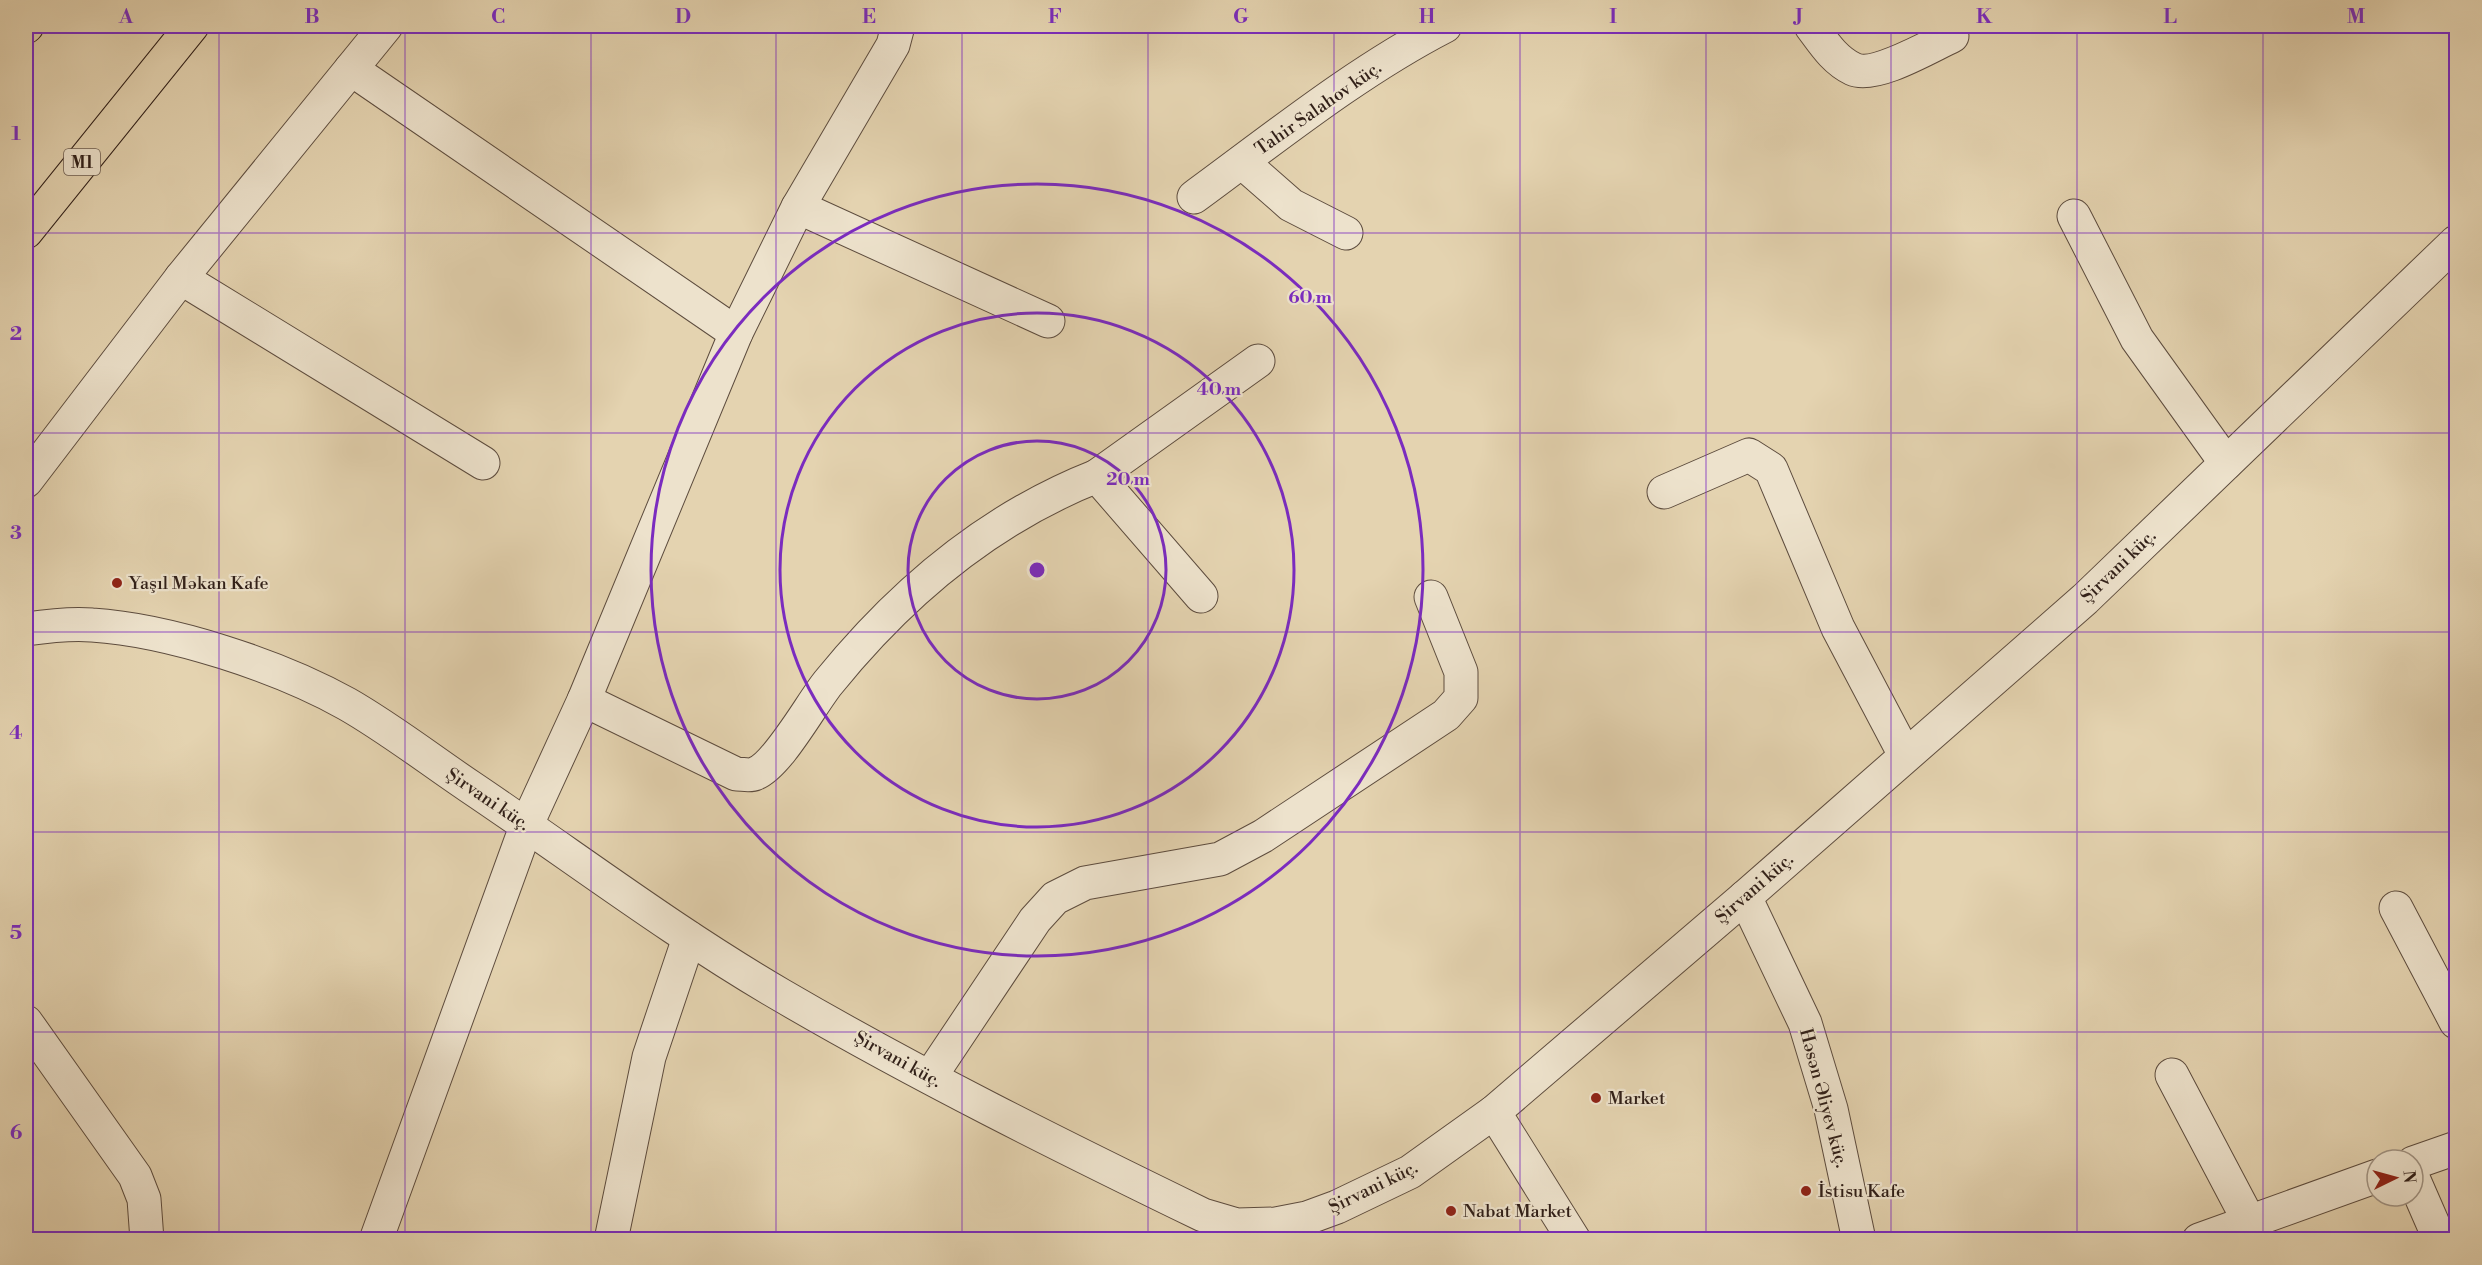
<svg xmlns="http://www.w3.org/2000/svg" width="2482" height="1265" viewBox="0 0 2482 1265" font-family="'Libre Bodoni',serif">
<style>
.lines{fill:none;stroke-linecap:round;stroke-linejoin:round}
.street-casing{stroke:#5d4c3e;stroke-width:35}
.highway-casing{stroke:#301f18;stroke-width:35}
.street{stroke:#ede2cc;stroke-width:33}
.highway{stroke:#e4d3b0;stroke-width:33}
.grid{fill:none;stroke:#7b2cbf;stroke-width:1.5;stroke-opacity:0.55}
.ring{fill:none;stroke:#7b2cbf;stroke-width:3}
.poi-dot{fill:#8f2418;stroke:#ede2cc;stroke-width:2}
.labels{text-anchor:middle;stroke-width:4.5;stroke-linejoin:round;paint-order:stroke}
.shield{fill:#ede2cc;stroke:#695a4e;stroke-width:1.5}
.shield-label{font-size:16px;font-weight:bold;fill:#301f18}
.street-label{font-size:18px;fill:#301f18;stroke:#ede2cc}
.poi-label{font-size:18px;fill:#301f18;stroke:#ede2cc;text-anchor:start}
.centre{fill:#7b2cbf;stroke:#ede2cc;stroke-width:3}
.ring-label{font-size:18px;text-anchor:middle;font-weight:bold;fill:#7b2cbf;stroke:#ede2cc;stroke-width:4.5;stroke-linejoin:round;paint-order:stroke}
.neatline{fill:none;stroke:#7b2cbf;stroke-width:2}
.grid-label{font-size:20px;text-anchor:middle;font-weight:bold;fill:#7b2cbf}
</style>
<rect width="100%" height="100%" fill="#e4d3b0"/>
<filter id="stains"><feTurbulence type="fractalNoise" baseFrequency=".00333" numOctaves="4"/><feColorMatrix values="0 0 0 0 .2 0 0 0 0 .09 0 0 0 0 .02 0 0 0 .5 -.17"/></filter>
<radialGradient id="worn" r=".72"><stop offset=".6" stop-color="#630" stop-opacity="0"/><stop offset="1" stop-color="#630" stop-opacity=".3"/></radialGradient>
<g class="lines">
<!-- street casing -->
<g class="street-casing">
<g id="street">
<path d="M1811,26C1823,42 1834,60 1853,69C1875,79 1930,46 1952,36"/>
<path d="M351,69L736,333"/>
<path d="M1242,162L1291,205L1346,233"/>
<path d="M1194,197C1276,137 1356,72 1445,26"/>
<path d="M798,207L1048,321"/>
<path d="M2074,216L2137,339L2226,463"/>
<path d="M181,278L483,463"/>
<path d="M1097,476L1258,361"/>
<path d="M26,481L181,278L386,26"/>
<path d="M1664,492L1749,455L1771,469L1838,628L1905,755"/>
<path d="M26,629C47,626 70,623 92,625C170,630 279,666 347,704C389,728 429,759 469,786C573,856 673,932 781,995C918,1075 1061,1146 1203,1215L1237,1225L1276,1224L1307,1218L1337,1207L1410,1172L1494,1112L1745,897L2085,599L2456,242"/>
<path d="M584,700L736,774C742,774 750,776 754,774C777,767 811,704 828,683C900,594 990,518 1097,476L1201,596"/>
<path d="M1745,897L1805,1023L1831,1109L1859,1240"/>
<path d="M2396,908L2456,1022"/>
<path d="M26,1022L135,1176L144,1199L147,1240"/>
<path d="M2172,1075L2259,1240"/>
<path d="M930,1077L1035,920L1055,898L1085,883L1220,859L1263,836L1446,715L1461,698V672L1431,597"/>
<path d="M1494,1112L1574,1240"/>
<path d="M2413,1163L2456,1148"/>
<path d="M2413,1178L2440,1240"/>
<path d="M376,1240L527,824L584,700L736,333L798,207L893,45L898,26"/>
<path d="M611,1240L649,1057L689,938"/>
<path d="M2199,1240L2377,1176"/>
</g>
</g>
<!-- highway casing -->
<g class="highway-casing">
<g id="highway">
<path d="M26,27L27,26"/>
<path d="M26,232L192,26"/>
</g>
</g>
<!-- street -->
<use href="#street" class="street"/>
<!-- highway -->
<use href="#highway" class="highway"/>
</g>
<!-- grid -->
<path class="grid" d="M219,26V1240M405,26V1240M591,26V1240M776,26V1240M962,26V1240M1148,26V1240M1334,26V1240M1520,26V1240M1706,26V1240M1891,26V1240M2077,26V1240M2263,26V1240M26,233H2456M26,433H2456M26,632H2456M26,832H2456M26,1032H2456"/>
<!-- distance rings -->
<g class="ring">
<circle cx="1037" cy="570" r="129"/>
<circle cx="1037" cy="570" r="257"/>
<circle cx="1037" cy="570" r="386"/>
</g>
<!-- markers -->
<g class="poi-dot">
<circle cx="117" cy="583" r="6"/>
<circle cx="1596" cy="1098" r="6"/>
<circle cx="1806" cy="1191" r="6"/>
<circle cx="1451" cy="1211" r="6"/>
</g>
<g class="labels">
<!-- shield labels -->
<rect class="shield" x="64" y="149" width="36" height="26" rx="4.5"/>
<g class="shield-label">
<text x="82" y="168">M1</text>
</g>
<!-- street labels -->
<g class="street-label">
<text transform="translate(1318 108) rotate(-35)" y="6">Tahir Salahov küç.</text>
<text transform="translate(2118 566) rotate(-44)" y="6">Şirvani küç.</text>
<text transform="translate(488 799) rotate(34)" y="6">Şirvani küç.</text>
<text transform="translate(1754 888) rotate(-41)" y="6">Şirvani küç.</text>
<text transform="translate(898 1059) rotate(29)" y="6">Şirvani küç.</text>
<text transform="translate(1824 1098) rotate(75)" y="6">Həsən Əliyev küç.</text>
<text transform="translate(1373 1187) rotate(-26)" y="6">Şirvani küç.</text>
</g>
<!-- poi labels -->
<g class="poi-label">
<text x="129" y="589">Yaşıl Məkan Kafe</text>
<text x="1608" y="1104">Market</text>
<text x="1818" y="1197">İstisu Kafe</text>
<text x="1463" y="1217">Nabat Market</text>
</g>
</g>
<circle cx="1037" cy="570" r="9" class="centre"/>
<g class="ring-label">
<text x="1310" y="303">60 m</text>
<text x="1219" y="395">40 m</text>
<text x="1128" y="485">20 m</text>
</g>
<!-- margin -->
<rect width="2482" height="1265" fill="none" stroke="#e4d3b0" stroke-width="66"/>
<!-- north arrow -->
<g transform="translate(2395 1178) rotate(85)"><circle r="28" fill="#ede2cc" stroke="#a19484" stroke-width="1.5"/>
<path d="M0-4.5L10 22L0 15L-10 22Z" fill="#8f2418"/>
<text y="-9" font-size="16" font-weight="bold" text-anchor="middle" fill="#301f18">N</text>
</g>
<rect x="33" y="33" width="2416" height="1199" class="neatline"/>
<g class="grid-label">
<text x="126" y="23">A</text>
<text x="312" y="23">B</text>
<text x="498" y="23">C</text>
<text x="683" y="23">D</text>
<text x="869" y="23">E</text>
<text x="1055" y="23">F</text>
<text x="1241" y="23">G</text>
<text x="1427" y="23">H</text>
<text x="1613" y="23">I</text>
<text x="1799" y="23">J</text>
<text x="1984" y="23">K</text>
<text x="2170" y="23">L</text>
<text x="2356" y="23">M</text>
<text x="16" y="140">1</text>
<text x="16" y="340">2</text>
<text x="16" y="539">3</text>
<text x="16" y="739">4</text>
<text x="16" y="939">5</text>
<text x="16" y="1139">6</text>
</g>
<rect width="100%" height="100%" filter="url(#stains)"/>
<rect width="100%" height="100%" fill="url(#worn)"/>
</svg>
